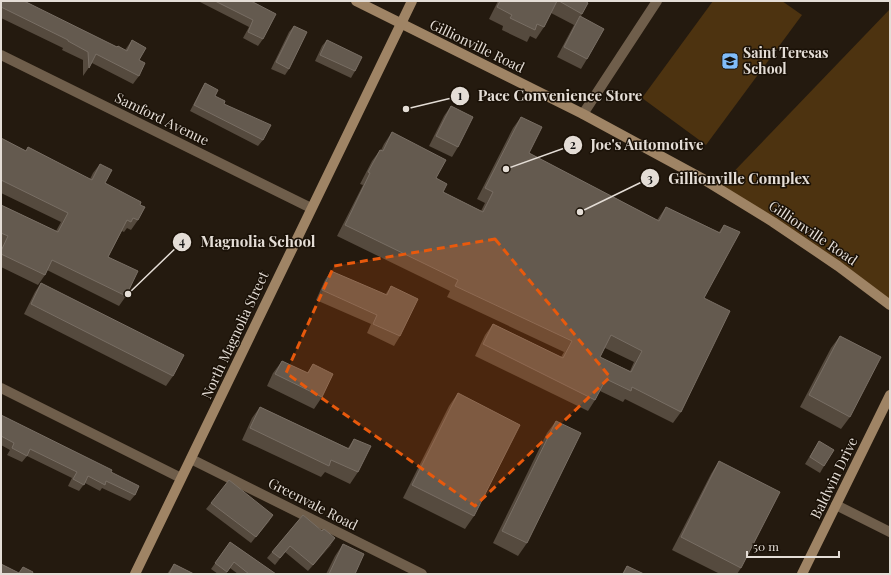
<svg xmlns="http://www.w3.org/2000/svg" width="891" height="575" viewBox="0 0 891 575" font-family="'Playfair Display',serif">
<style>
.green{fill:#4d3310}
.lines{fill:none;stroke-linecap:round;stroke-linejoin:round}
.street{stroke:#6f5e4b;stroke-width:10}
.secondary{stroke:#9f8465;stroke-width:10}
.wall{fill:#554a3e;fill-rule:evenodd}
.shaded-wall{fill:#3b3025}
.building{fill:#645a4f;stroke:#786e64;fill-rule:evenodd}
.marked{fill:#e8590c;fill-opacity:0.2;stroke:#e8590c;stroke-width:3;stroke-dasharray:8 5;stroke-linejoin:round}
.labels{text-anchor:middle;stroke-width:3;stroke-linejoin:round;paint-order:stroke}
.street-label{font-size:14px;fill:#e4ddd6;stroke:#1a1107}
.poi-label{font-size:14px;font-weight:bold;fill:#e4ddd6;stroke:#1a1107;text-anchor:start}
.leader{fill:none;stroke:#e4ddd6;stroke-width:1.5}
.callout-dot{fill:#e4ddd6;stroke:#1a1107;stroke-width:1.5}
.mark-label{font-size:12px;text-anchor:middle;font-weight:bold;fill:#111}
.callout-label{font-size:15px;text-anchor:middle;font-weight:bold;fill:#e4ddd6;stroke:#1a1107;stroke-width:3;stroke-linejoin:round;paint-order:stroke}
</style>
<rect width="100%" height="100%" fill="#241a0f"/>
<!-- green -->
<g class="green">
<path d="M713,1H782L802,15L706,145L642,98Z"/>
<path d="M890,9V303L719,187Z"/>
</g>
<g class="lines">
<!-- street -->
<g class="street">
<path d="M1,55L311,208"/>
<path d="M583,114L657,1"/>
<path d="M1,388L181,478"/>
<path d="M191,459L422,574"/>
<path d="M836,505L890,532"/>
</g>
<!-- secondary -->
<g class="secondary">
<path d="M356,1L583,114L703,179L773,222L838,266L890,305"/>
<path d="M135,574L412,1"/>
<path d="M802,574L890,395"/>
</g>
</g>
<!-- wall -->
<g class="wall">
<path d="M1,1L125,50L132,40L139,60V76L133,84L92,63L83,76V60L62,50L63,48L1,18Z"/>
<path d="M198,1H251L263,39L258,46L243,38L249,27Z"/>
<path d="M498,1H585L582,14L581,16L587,59L581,69L557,57L574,25L551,13L544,27L536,39L530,36L527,42L502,30L503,26L489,19Z"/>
<path d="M294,26L289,69L285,75L271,69L289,32Z"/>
<path d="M327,40L355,71L351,78L315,61L322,46Z"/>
<path d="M205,83L215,96L263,140L258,146L190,111L201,90Z"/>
<path d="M451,106L458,147L452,157L429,146L444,116Z"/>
<path d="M521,117L529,153L657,220L666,207L719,232L724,225L704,298L681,412L673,423L625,399L623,402L600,391L595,400L588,411L475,356L485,335L493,324L561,357L564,352L447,297L450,291L337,236L363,185L360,184L372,161L380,150H381L384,144L392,132L436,178L443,192L481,211L485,203L477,199L513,128ZM605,348L634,362L630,371L600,357Z"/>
<path d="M1,138L26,151L28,147L90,179L93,173L100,164L105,183L140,205L138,220L131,230L127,228L124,232L122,231L108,257L126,296L119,306L47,270L45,275L38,285L1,267V247L2,246H1V205L56,231L61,222L1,193Z"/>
<path d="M331,271L385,295L391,286L400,336L394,346L367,333L371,324L316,300L325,280Z"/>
<path d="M41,283L173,376L166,386L24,314L35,292Z"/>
<path d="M840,336L850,417L841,429L800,407L831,348Z"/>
<path d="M282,361L307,373L313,364L322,397L314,409L267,386L273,373Z"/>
<path d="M458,393L474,516L465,529L403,498L449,406Z"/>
<path d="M260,407L348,448L354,439L358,472L350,484L325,472L321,477L242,440L252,418Z"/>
<path d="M1,415L111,472L135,495L130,501L102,488L100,491L85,483L79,491L68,486L72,478L27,456L22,462L7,455L10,450L1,445Z"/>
<path d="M556,421L527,543L518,556L493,543L547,433Z"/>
<path d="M819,441L824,466L820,473L805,464Z"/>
<path d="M719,461L741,568L737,574H720L672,550L711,474Z"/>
<path d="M211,503L273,515L251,543L206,509Z"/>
<path d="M303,515L331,545L308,571L285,552L275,565L267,558L272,552Z"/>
<path d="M230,542L276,574H238L230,568L226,574H218L211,569Z"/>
<path d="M343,544L355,574H326L335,556Z"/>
<path d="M174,564L194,574H167Z"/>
<path d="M627,566L644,574H622Z"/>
</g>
<!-- shaded-wall -->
<g class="shaded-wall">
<path d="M273,515L269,522L251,543L256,537Z"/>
<path d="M335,538L331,545L308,571L313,565Z"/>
</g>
<!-- building -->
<g class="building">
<path d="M1,1H24L117,47L118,46L127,51L132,40L146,48L139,60L145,63L139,76L96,54L89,68L88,52L68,41V40L1,7Z"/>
<path d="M215,1H251L276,14L263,39L248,32L253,20Z"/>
<path d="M500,1H557L544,27L537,24L535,30L510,18L512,15L497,7Z"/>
<path d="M559,1H585L588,3L582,14Z"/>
<path d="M580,16L604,29L587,59L564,47Z"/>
<path d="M294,26L307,32L289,69L276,62Z"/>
<path d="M327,40L362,57L355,71L320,55Z"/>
<path d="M205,83L218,90L215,96L225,101L224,104L271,125L263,140L194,105Z"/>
<path d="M451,106L473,117L458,147L436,136Z"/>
<path d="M521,117L542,127L529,153L659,221L666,207L720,233L724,225L740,232L704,298L730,311L681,412L632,387L631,391L606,379L595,400L483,344L493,324L563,358L572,341L455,286L458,280L345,225L370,173L368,172L380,150L383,151L392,132L446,160L436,178L447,184L443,192L483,212L493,192L485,188ZM611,335L642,351L631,372L600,357Z"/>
<path d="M1,138L26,151L28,147L92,180L100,164L112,170L105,183L141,202L140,205L145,207L138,220L133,218L131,222L127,220L108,257L138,271L126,296L52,260L45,275L1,254V251L8,236L1,233V205L58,232L68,213L1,180Z"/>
<path d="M331,271L387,295L391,286L418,299L400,336L373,324L377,315L322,290Z"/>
<path d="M41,283L184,355L173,376L31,304Z"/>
<path d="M840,336L881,357L850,417L809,395Z"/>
<path d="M282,361L308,373L313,364L333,374L322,397L275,374Z"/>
<path d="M458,393L520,425L474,516L412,485Z"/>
<path d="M260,407L349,449L354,439L371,446L358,472L331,460L329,466L250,428Z"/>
<path d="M1,415L112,470L111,472L139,486L135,495L106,481L105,485L88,476L84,485L73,479L77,472L30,449L27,456L12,448L14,443L1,436Z"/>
<path d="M556,421L581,433L527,543L502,531Z"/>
<path d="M819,441L834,450L824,466L810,457Z"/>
<path d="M719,461L780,492L741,568L681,537Z"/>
<path d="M229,480L273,515L256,537L211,503Z"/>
<path d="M303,515L322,531L324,529L335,538L313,565L290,546L280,558L272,552Z"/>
<path d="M230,542L276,574H249L234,562L227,572L215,563Z"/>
<path d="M343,544L364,554L355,574H329Z"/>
<path d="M1,564L19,573L23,567L33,572L32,574H1Z"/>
<path d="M174,564L194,574H169Z"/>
<path d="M627,566L644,574H623Z"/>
</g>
<!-- marked area -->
<path class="marked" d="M495,239L610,377L475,506L286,373L334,266Z"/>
<!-- icons -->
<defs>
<g id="school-square" transform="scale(0.9)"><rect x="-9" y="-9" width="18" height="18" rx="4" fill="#81bdfa" stroke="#1a1107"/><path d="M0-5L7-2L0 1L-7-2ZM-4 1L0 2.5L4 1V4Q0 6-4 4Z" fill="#111"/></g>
</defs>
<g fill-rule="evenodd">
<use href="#school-square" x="730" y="61"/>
</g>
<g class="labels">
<!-- street labels -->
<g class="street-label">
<text transform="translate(477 46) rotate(26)" y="5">Gillionville Road</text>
<text transform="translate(162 119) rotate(26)" y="5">Samford Avenue</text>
<text transform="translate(813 233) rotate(34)" y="5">Gillionville Road</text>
<text transform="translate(235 335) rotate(-65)" y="5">North Magnolia Street</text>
<text transform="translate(834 478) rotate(-64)" y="5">Baldwin Drive</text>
<text transform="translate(313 504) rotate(27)" y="5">Greenvale Road</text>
</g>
<!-- poi labels -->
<g class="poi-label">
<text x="743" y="58">Saint Teresas<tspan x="743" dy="16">School</tspan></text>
</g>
</g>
<!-- callouts -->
<path class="leader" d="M406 109L460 96M506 169L573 145M580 212L650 178M128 294L182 242"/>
<g class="callout-dot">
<circle cx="406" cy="109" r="4"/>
<circle cx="506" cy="169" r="4"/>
<circle cx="580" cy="212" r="4"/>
<circle cx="128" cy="294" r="4"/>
<circle cx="460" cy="96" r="10"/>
<circle cx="573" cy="145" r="10"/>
<circle cx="650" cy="178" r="10"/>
<circle cx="182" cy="242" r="10"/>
</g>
<g class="mark-label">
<text x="460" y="100">1</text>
<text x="573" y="149">2</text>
<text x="650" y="183">3</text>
<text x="182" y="246">4</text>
</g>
<g class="callout-label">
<text x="560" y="101">Pace Convenience Store</text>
<text x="647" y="150">Joe's Automotive</text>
<text x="739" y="184">Gillionville Complex</text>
<text x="258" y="247">Magnolia School</text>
</g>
<!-- border -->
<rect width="891" height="575" fill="none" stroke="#e4ddd6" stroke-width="4"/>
<!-- scale -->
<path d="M747 551v6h92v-6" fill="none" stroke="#e4ddd6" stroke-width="2"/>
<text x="753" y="551" font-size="12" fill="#e4ddd6" stroke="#1a1107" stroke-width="3" paint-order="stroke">50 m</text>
</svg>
